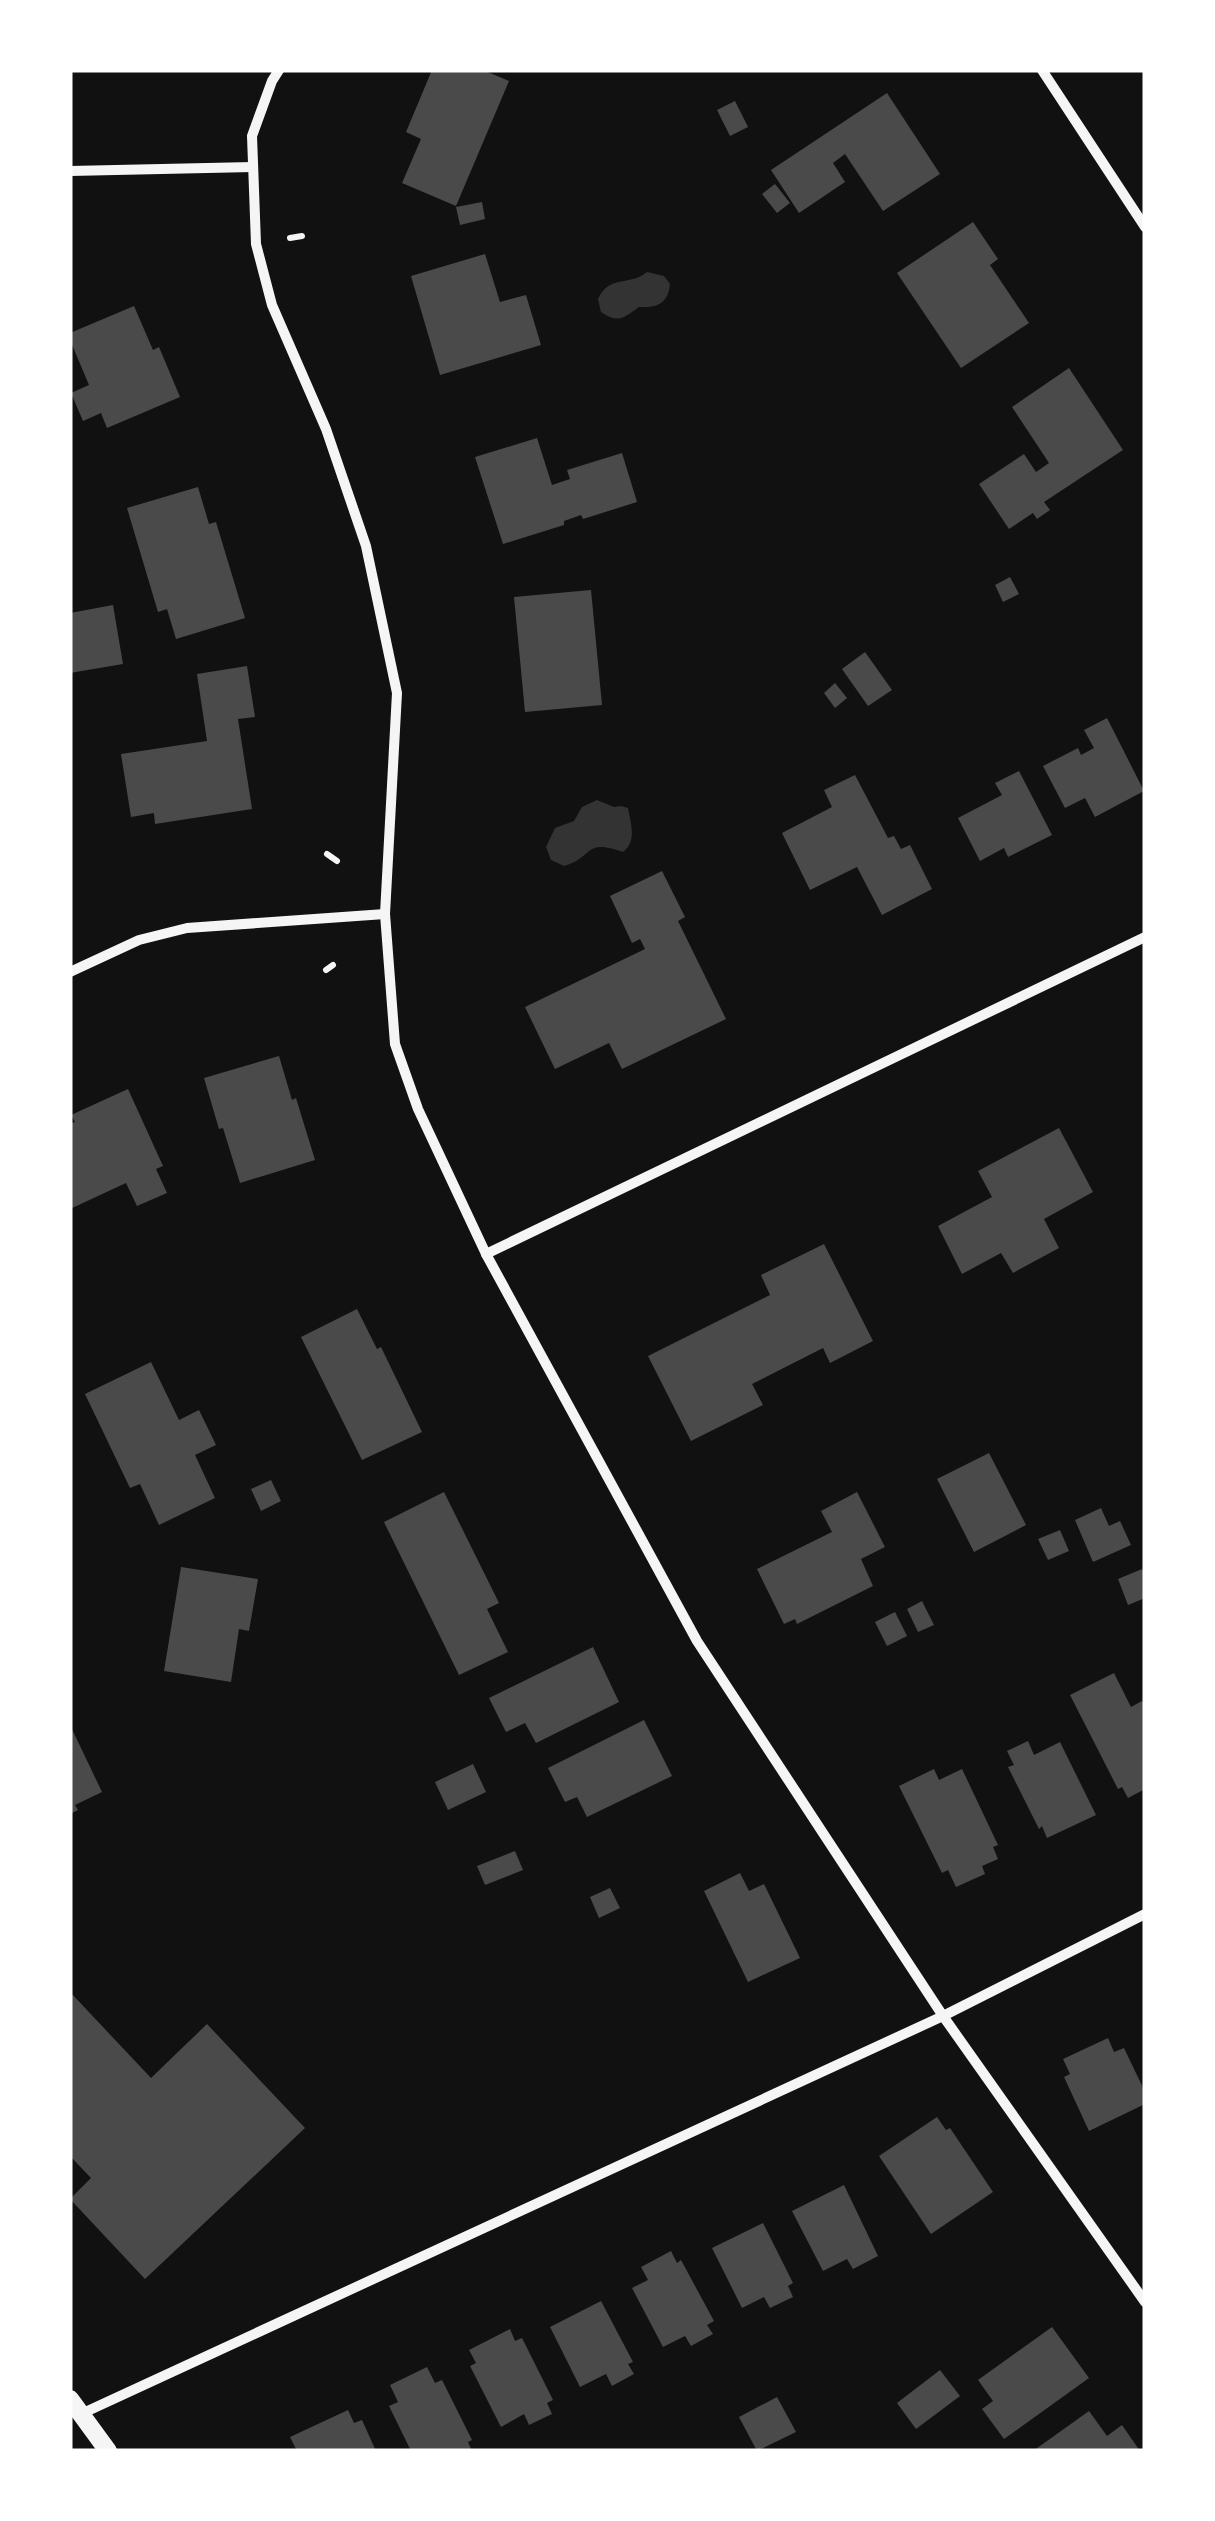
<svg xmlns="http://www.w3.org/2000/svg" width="1215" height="2521" viewBox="0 0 1215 2521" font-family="Georgia,serif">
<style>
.water{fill:#333}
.building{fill:#4a4a4a}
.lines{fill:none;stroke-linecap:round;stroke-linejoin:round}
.path{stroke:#f5f5f5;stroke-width:6}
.minor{stroke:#f5f5f5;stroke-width:10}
.tertiary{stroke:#f5f5f5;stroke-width:18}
</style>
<rect width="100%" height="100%" fill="#111"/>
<!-- water -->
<g class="water">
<path d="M647,272L664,276L670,284C668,304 657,308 639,307C623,318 619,324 601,312L598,299C610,274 628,287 647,272Z"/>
<path d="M597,800L614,807L621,806L628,808C631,825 637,841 623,852C583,838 595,857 564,866L551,860L546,847L555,828L574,821L582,807Z"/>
</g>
<!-- building -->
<g class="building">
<path d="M432,70H483L509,81L456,206L402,183L421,139L406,132Z"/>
<path d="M887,93L940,174L883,211L845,154L833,163L845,182L799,213L771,170Z"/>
<path d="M735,101L748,127L730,136L717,110Z"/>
<path d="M775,184L790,203L777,213L762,194Z"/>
<path d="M482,202L485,219L460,225L456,207Z"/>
<path d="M973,222L998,259L990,265L1029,323L961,368L897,273Z"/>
<path d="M485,254L500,302L526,295L541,345L440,375L411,276Z"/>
<path d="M134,306L153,350L159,347L180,397L107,428L101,413L83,421L71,393L89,385L70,340V333Z"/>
<path d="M1069,368L1123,450L1044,502L1050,510L1037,519L1033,513L1009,529L979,484L1024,454L1036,472L1049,463L1012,407Z"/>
<path d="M537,438L552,485L570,479L567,470L622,453L637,502L583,519L581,515L564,521V525L503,544L475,457Z"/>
<path d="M198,487L209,524L216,522L245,618L176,639L167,609L158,612L127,508Z"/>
<path d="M1010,577L1019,594L1003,602L995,585Z"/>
<path d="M591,590L602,705L525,712L514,597Z"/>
<path d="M113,605L123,664L70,673V613Z"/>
<path d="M865,652L892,690L868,706L842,669Z"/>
<path d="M247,666L255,717L238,719L252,809L155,824L154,813L131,817L121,754L207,741L197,674Z"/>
<path d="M835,683L847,698L835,708L824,693Z"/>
<path d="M1107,718L1144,791L1095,817L1085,798L1065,808L1043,766L1078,748L1081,755L1094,748L1084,730Z"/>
<path d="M1019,771L1052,835L1008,857L1004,848L980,861L958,818L1002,795L995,783Z"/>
<path d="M855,775L888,838L894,836L901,849L910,845L932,889L882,915L857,867L810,890L782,833L832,807L824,790Z"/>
<path d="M662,871L685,917L678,921L726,1019L622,1069L609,1043L555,1069L525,1007L645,949L640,939L632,943L610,896Z"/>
<path d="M279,1056L292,1100L296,1098L315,1160L240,1183L223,1128L219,1129L204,1078Z"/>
<path d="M128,1089L163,1166L156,1169L167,1193L137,1206L126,1183L70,1209V1124L75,1122L71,1115Z"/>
<path d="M1059,1128L1093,1192L1044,1219L1059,1248L1013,1273L1001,1253L962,1274L938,1226L992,1197L978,1171Z"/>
<path d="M824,1244L873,1341L830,1363L823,1348L752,1384L763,1405L691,1441L648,1356L770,1295L761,1275Z"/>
<path d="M357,1309L377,1349L381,1347L422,1432L362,1460L301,1337Z"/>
<path d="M151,1362L179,1420L199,1410L216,1445L195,1455L215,1498L159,1525L140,1484L130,1488L85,1394Z"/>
<path d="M989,1453L1026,1525L974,1552L937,1479Z"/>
<path d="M271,1480L281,1501L261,1511L251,1489Z"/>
<path d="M444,1492L499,1603L487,1609L508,1652L459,1675L384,1522Z"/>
<path d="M857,1492L885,1547L861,1559L873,1586L797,1624L795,1619L784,1624L757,1569L832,1532L821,1511Z"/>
<path d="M1101,1508L1109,1526L1120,1521L1131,1545L1093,1562L1075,1520Z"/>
<path d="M1060,1530L1069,1551L1048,1560L1038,1539Z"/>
<path d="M181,1567L258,1579L249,1631L239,1629L231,1682L164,1671Z"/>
<path d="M1142,1569L1145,1575V1598L1128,1605L1118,1579Z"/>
<path d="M922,1601L934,1625L918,1632L907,1609Z"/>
<path d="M895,1612L907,1636L887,1646L875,1622Z"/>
<path d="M593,1647L619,1702L536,1743L525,1723L506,1732L489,1698Z"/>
<path d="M1114,1673L1131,1707L1142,1701L1145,1707V1789L1128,1798L1122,1787L1118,1789L1070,1695Z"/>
<path d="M644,1720L672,1776L587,1817L577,1797L565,1802L548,1768Z"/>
<path d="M70,1725L102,1792L75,1805L78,1810L70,1814Z"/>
<path d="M1028,1741L1034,1755L1060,1742L1096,1815L1047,1838L1042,1826L1039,1829L1008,1767L1014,1765L1007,1751Z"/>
<path d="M473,1764L486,1792L448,1810L435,1782Z"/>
<path d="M934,1769L939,1780L962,1769L998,1845L993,1847L998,1859L982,1866L985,1874L956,1887L948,1870L942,1873L899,1786Z"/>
<path d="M515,1851L523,1870L485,1885L477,1866Z"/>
<path d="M740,1873L749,1891L764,1884L800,1958L748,1982L704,1891Z"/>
<path d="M610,1888L620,1908L599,1918L590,1897Z"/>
<path d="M70,1992L151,2078L207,2024L305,2128L145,2279L70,2199L91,2178L70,2156Z"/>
<path d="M1108,2038L1114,2052L1124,2048L1145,2092V2104L1089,2131L1064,2077L1070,2074L1063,2059Z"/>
<path d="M937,2117L946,2130L950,2128L993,2192L931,2234L879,2156Z"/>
<path d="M844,2185L878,2256L853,2269L847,2259L823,2271L792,2211Z"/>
<path d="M763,2223L793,2283L788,2286L793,2297L770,2308L764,2297L742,2308L712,2248Z"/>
<path d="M671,2251L677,2263L681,2260L714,2321L707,2325L713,2334L691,2346L685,2336L663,2347L632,2288L648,2280L641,2267Z"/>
<path d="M601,2301L633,2362L628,2364L634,2374L612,2386L606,2374L580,2387L550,2327Z"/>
<path d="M1052,2327L1089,2378L1004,2439L982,2409L993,2401L978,2380Z"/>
<path d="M510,2329L515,2341L522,2338L553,2400L547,2403L552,2414L529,2425L524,2414L501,2427L470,2366L476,2363L469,2350Z"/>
<path d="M427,2367L435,2383L442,2380L472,2440L468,2442L472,2451H411L389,2406L398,2402L390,2385Z"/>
<path d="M940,2370L960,2396L916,2429L897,2403Z"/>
<path d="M777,2397L796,2432L757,2451L739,2417Z"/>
<path d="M348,2410L354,2423L362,2420L376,2451H297L290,2437Z"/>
<path d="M1089,2411L1107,2436L1122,2425L1140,2451H1033Z"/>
</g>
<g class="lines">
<!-- path -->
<g class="path">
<path d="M290,238L302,236"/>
<path d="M327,854L337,861"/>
<path d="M326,970L333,965"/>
</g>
<!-- minor -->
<g class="minor">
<path d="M279,70L272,81L252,136L256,244L272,305L326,429L366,546L397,693L385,914L395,1044L418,1109L486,1254L697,1641L943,2016L1145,2302"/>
<path d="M1042,70L1145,227"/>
<path d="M70,171L253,167"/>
<path d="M70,972L139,940L187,928L385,914"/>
<path d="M486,1254L1145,937"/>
<path d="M81,2414L943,2016L1145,1914"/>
</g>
<!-- tertiary -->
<path class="tertiary" d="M70,2399L108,2451"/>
</g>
<!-- border -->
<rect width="1215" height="2521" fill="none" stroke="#ffffff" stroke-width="145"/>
</svg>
